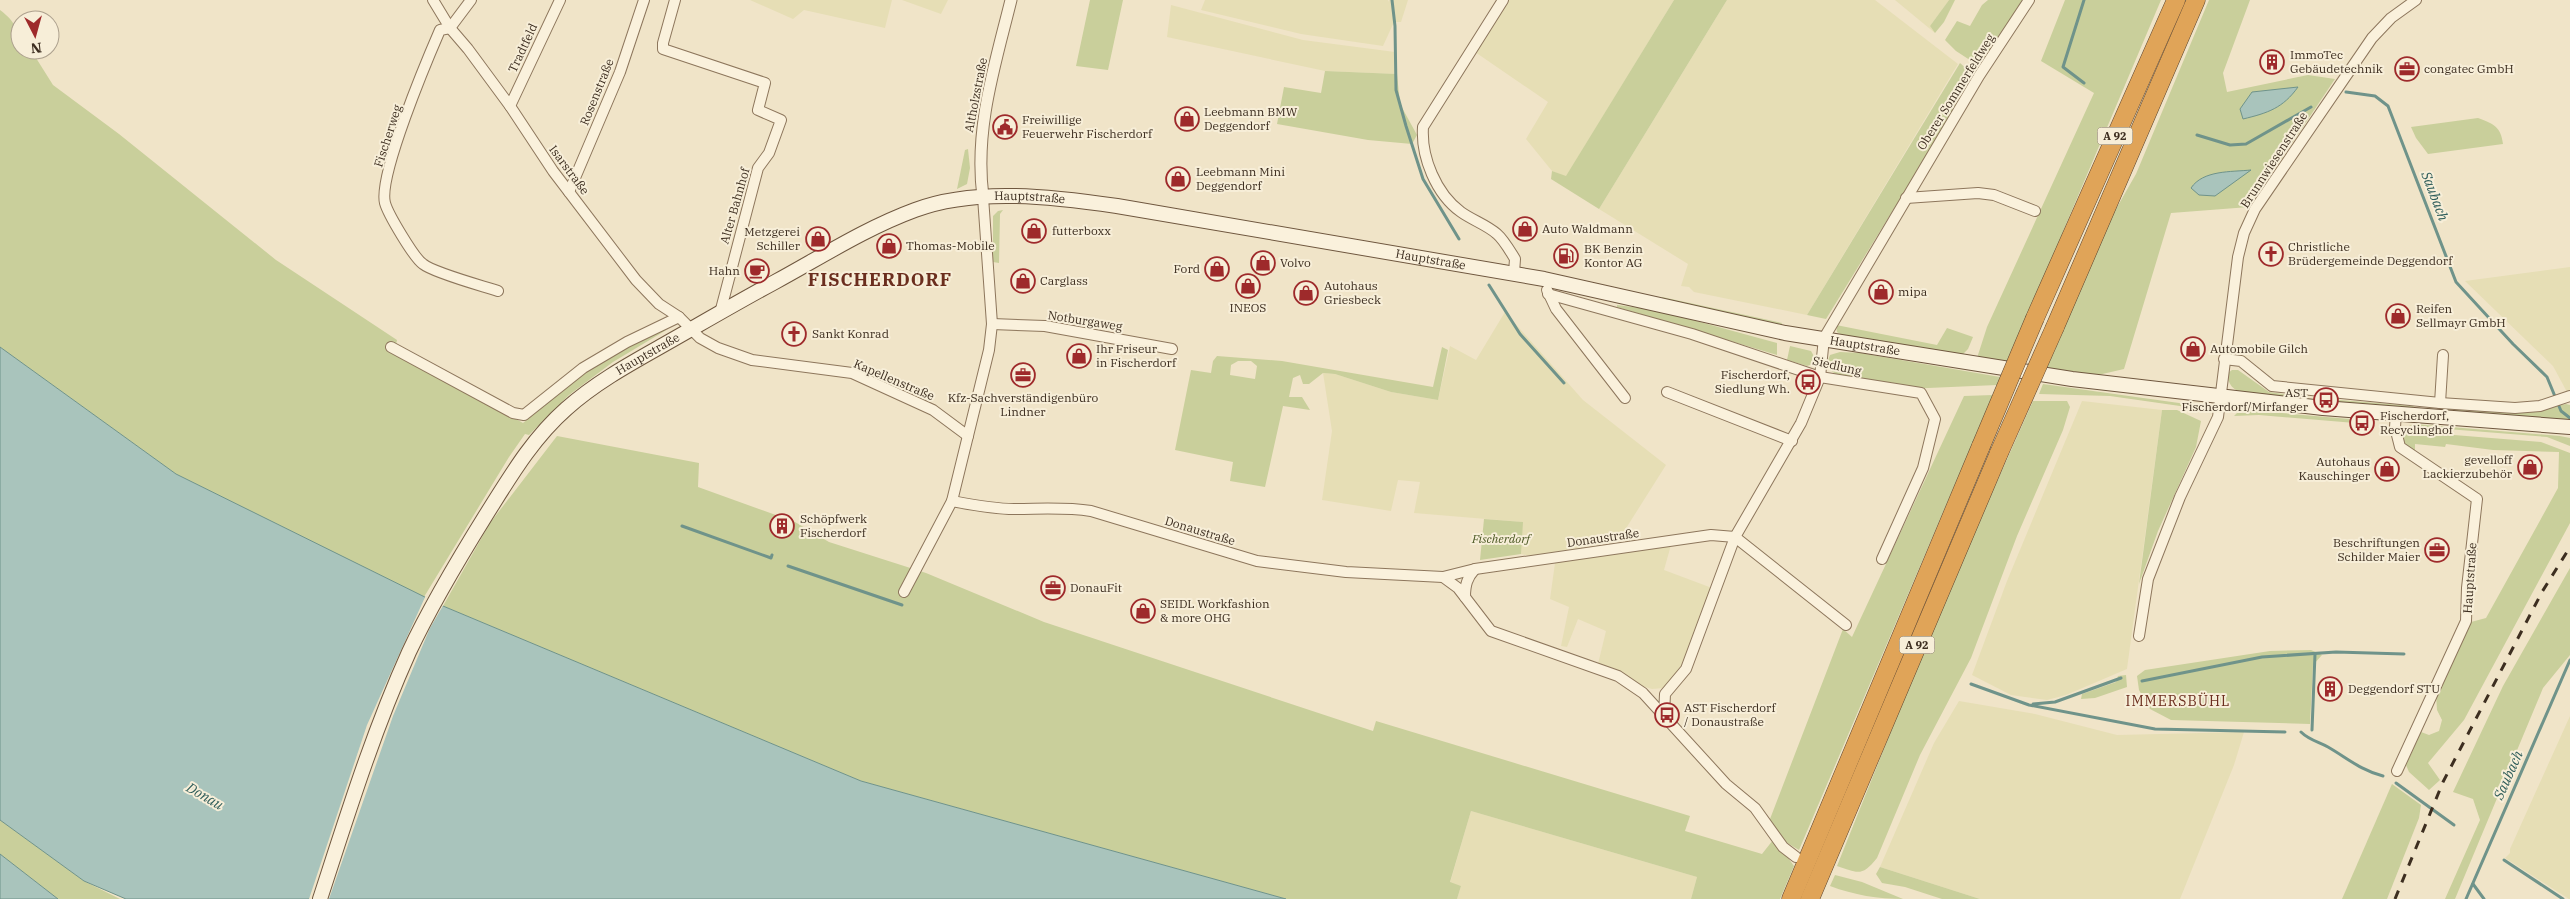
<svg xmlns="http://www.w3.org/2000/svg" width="2570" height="899" viewBox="0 0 2570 899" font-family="'IBM Plex Serif',serif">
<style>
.farmland{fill:#e6deb5}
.green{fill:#c9cf9b;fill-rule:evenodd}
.water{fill:#a9c4bc;stroke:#6f938a}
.pier{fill:#f0e4c8}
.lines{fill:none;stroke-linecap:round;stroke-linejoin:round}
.stream{stroke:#6f938a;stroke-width:3}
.minor-casing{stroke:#8d765c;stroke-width:12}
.tertiary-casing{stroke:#8d765c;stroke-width:13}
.secondary-casing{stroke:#6f573f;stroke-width:16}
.motorway-casing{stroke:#5b4430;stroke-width:19}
.minor{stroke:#faf1dc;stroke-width:10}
.tertiary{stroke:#faf1dc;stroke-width:11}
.secondary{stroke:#faf1dc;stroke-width:14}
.motorway{stroke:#e0a458;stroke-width:18}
.rail{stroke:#3d2e20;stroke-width:3;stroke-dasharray:9 9;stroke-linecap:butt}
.motorway-bridge-casing{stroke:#5b4430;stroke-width:19;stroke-linecap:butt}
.motorway-bridge{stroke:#e0a458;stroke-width:18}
.labels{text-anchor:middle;stroke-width:4;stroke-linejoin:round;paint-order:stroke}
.shield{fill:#f7eed8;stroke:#756857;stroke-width:1}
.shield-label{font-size:11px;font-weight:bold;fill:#3d2e20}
.street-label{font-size:12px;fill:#3d2e20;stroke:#f7eed8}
.poi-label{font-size:12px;fill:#3d2e20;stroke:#f7eed8;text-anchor:start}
.park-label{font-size:12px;font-style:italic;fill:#4d5a26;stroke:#f7eed8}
.water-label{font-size:14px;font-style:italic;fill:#2f5d5a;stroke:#f7eed8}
.neighbourhood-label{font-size:14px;letter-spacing:1px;fill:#6b2e1e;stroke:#f7eed8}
.district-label{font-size:18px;font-weight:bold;letter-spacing:1px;fill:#6b2e1e;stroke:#f7eed8}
</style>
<rect width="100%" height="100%" fill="#f0e4c8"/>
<!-- farmland -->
<g class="farmland">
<path d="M750,0H892L885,28L804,10L793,19Z"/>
<path d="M902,0H948L941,14Z"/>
<path d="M1205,0H1388L1389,2V0H1408L1401,22H1394L1383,46L1301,34L1201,10Z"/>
<path d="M1508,0H1674L1566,177L1552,171L1526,139L1548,102L1475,52Z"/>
<path d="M1727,0H1875L1958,64L1807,315L1694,292L1689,287L1681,286L1688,264L1599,209Z"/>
<path d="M1895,0H1949L1930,26L1935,33Z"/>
<path d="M1171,5L1303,40L1395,52L1397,74L1325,71L1167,37Z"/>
<path d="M2570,267V392H2567L2553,366L2465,281Z"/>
<path d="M1505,312L1583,400L1666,465L1618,541L1531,556L1521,554L1522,522L1414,513L1420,482L1398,480L1391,511L1322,500L1332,431L1323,373L1335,374L1391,392L1438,400L1450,346L1476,360Z"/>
<path d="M2082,401L2162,410L2127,669L2066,695L2047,700L2011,695L1972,675L2007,581Z"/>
<path d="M1671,545L1664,570L1712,588L1687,655L1679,671L1664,688L1652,689L1639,685L1598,664L1606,631L1578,619L1567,647L1561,646L1569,607L1550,599L1555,563Z"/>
<path d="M1959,701L2035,714L2117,735L2244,732L2234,765L2180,899H1980L1880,867L1934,743Z"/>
<path d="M2570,716V899H2569L2505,858L2510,853V849Z"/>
<path d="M1471,811L1697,877L1691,899H1457L1461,886L1450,883Z"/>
</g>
<!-- green -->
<g class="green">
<path d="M1090,0H1123L1108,70L1076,66Z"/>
<path d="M1674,0H1727L1599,209L1551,179L1552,171L1566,176Z"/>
<path d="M1949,0H1955L1944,22L1935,33L1930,26Z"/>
<path d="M1988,0H2026L1979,66L1956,51L1945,40L1957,21L1970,26L1982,5Z"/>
<path d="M2065,0H2161L2064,229L2045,280L2007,363L1977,358L1987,327L2094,93L2041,61Z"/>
<path d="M2209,0H2250L2223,73L2227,92L2308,75L2335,79L2249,207L2171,213L2124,369L2098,375L2043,367L2104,230L2136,174Z"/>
<path d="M0,10C15,21 20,32 20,50H31L53,85L119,134L276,260L397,340L395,350L523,423C560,392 621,340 668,329L613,362L569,395L529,435L525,434L509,457L424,597L176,474L0,347Z"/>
<path d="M1960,63L1970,72L1972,82L1826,319L1807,315Z"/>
<path d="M1325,71L1397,74L1400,104L1417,135L1412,144L1368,140L1277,124L1284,87L1321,93Z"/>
<path d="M2478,118C2493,124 2501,126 2503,144L2428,154L2416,138L2411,127Z"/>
<path d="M968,149L970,168L967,184L957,189L965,150Z"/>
<path d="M1003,210L1000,214L999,263L993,262V216L998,211Z"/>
<path d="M1662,297L1782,323L1781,326L1663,300Z"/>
<path d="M1617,305L1656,310L1777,343V355L1617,307Z"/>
<path d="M1836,325L1937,345L1947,328L1973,337L1968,349L1961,356L1842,335L1837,332Z"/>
<path d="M1790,346L1811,351L1816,360L1813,364L1807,366L1787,360Z"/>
<path d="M1442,347L1448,350L1438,400L1391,392L1335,374L1323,373L1309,384H1303L1300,375L1293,378L1289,397H1302L1310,410L1283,406L1265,487L1230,481L1233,462L1175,450L1191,370L1211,373L1213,361L1217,356L1282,361L1433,387ZM1238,361H1251L1257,366L1255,379L1230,375L1231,365Z"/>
<path d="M1840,352L1860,353L2000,377L1997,385L1905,389L1837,375L1830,370L1827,363L1830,355Z"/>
<path d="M2232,370H2238L2269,392L2290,395V397C2271,396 2225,401 2228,373Z"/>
<path d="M2043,384L2179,403L2191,406L2199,412L2180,406L2110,396L2039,394Z"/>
<path d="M1993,395L1799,850L1784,841L1770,819L1843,629L1852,637L1964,396Z"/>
<path d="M2328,399L2413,406L2415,408L2526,413L2566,404L2570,405V421L2330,403Z"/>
<path d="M2033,401H2067L2070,407L2063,430L2017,536L1971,658L1920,755L1877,858C1862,877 1858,873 1837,866L1938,614Z"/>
<path d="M2162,410H2177L2201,421L2196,447L2158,531L2139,584Z"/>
<path d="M2258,411L2361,420L2367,424L2259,415L2234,416L2237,413Z"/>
<path d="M2414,424L2560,436L2570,438V446L2547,437L2409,426Z"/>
<path d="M2404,431L2541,442L2570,453V523L2464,720L2428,763L2440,780L2429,790L2409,772L2406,765L2421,732L2429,735L2439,731L2442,720L2437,710L2436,694L2471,622L2486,618L2558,488L2559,452L2493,450L2446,444L2445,447L2415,444V452L2405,445L2401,437Z"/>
<path d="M557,436L699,463L698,487L795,522L829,542L926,573L1044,622L1373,731L1376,721L1690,816L1685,831L1762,854L1773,840H1775L1794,866L1780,899H1691L1697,877L1471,811L1450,882L1461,886L1457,899H1286L861,781L443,606L490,523Z"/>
<path d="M1484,519L1523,522L1521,554L1480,560Z"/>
<path d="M2570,568V655L2543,688L2455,899H2445L2480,820L2473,799L2453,792L2503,686Z"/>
<path d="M2311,650L2322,655L2313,665L2310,724L2171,720L2150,709L2139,690L2137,676L2145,670L2270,651Z"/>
<path d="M2126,675L2127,687L2095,698L2081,699L2082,694L2116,682L2118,676Z"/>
<path d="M2392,784L2421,805L2419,818L2387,899H2342Z"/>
<path d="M0,820L84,881L120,899H58L0,854Z"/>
<path d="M1880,867L1980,899H1942L1905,887L1882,883L1876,874Z"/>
<path d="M1835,875L1862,882L1903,899C1878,899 1854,895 1830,886Z"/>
</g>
<!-- water -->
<g class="water">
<path d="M2298,87C2283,108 2268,113 2243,119L2240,109L2252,92Z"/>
<path d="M2251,170L2215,196L2199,195L2191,188C2203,170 2231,172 2251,170Z"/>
<path d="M0,347L176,474L443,606L861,781L1286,899H126L84,881L0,820Z"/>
<path d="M0,854L58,899H0Z"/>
</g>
<!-- pier -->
<path class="pier" d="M426,595L444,604L430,628L393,716L329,899H309L367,725Z"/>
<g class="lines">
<!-- stream -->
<g class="stream">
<path d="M1392,0L1395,26L1396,90L1406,126L1423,179L1459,239"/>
<path d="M2084,0L2063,67L2084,83"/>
<path d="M2346,92L2375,96L2388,106L2456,282L2513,344L2547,377L2561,411L2570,418"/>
<path d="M2197,135L2230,145L2246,144L2311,107"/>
<path d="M1489,285L1520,334L1564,383"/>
<path d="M682,526L771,558L772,555"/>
<path d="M788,566L902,605"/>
<path d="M2142,681L2262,657L2336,652L2404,654"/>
<path d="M1971,684L2029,705L2155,729L2285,732"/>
<path d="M2033,704L2055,702L2121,678"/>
<path d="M2312,730L2315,654"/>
<path d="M2301,732C2309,740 2319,742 2328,747C2347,758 2362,771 2383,776"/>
<path d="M2396,783L2454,825"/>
<path d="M2504,860L2563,899"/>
<path d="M2473,884L2484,899"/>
<path d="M2466,899L2570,660"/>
</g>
<!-- minor casing -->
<g class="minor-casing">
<g id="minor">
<path d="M433,0L450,28L468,49L510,106L553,171L636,280L659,304L679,317L700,338L718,348L752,360L852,373L933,410L968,436"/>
<path d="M675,0L663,43V49L765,83L758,110L781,120L769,153L758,168L720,313"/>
<path d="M1503,0L1423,127C1421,157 1436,194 1461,212C1472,220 1487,225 1497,234C1504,240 1510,251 1515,259L1514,273"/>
<path d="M450,28L440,30C427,60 378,176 385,203C388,214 414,258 423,264C434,273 483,286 498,291"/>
<path d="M450,28L471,0"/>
<path d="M510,106L560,0"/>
<path d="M569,192L620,72L644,0"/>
<path d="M1906,198L1978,193L1994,195L2035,211"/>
<path d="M1547,290L1556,309L1625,398"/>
<path d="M1548,294L1692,334L1820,377L1921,393L1935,419L1923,468L1882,559"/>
<path d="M992,324L1045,326L1172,349"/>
<path d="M391,347L513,413L524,415L583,368L627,342L679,317"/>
<path d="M2224,359L2241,361L2272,386L2440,403L2515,408L2540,406L2570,396"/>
<path d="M1667,392L1792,441"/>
<path d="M2440,403L2443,355"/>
<path d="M2396,413L2395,427L2400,447L2477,499L2467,588L2466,621L2397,771"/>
<path d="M952,501C973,505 993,509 1014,509C1040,509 1065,507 1091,511L1257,561L1346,572L1443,577L1475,569L1711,535L1735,537L1846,625"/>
<path d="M1443,577L1458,588L1491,631L1618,676L1643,693L1726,784L1755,808L1783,847L1796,857"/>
<path d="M904,592L952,501L989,350L992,324L983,197"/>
<path d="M1465,597C1465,585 1467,578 1475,569"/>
<path d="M2139,636L2148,579L2180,497L2218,417L2238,257L2244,233L2255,209L2372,38L2391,18L2416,0"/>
<path d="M1664,715L1665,694L1686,669L1735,537L1801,423L1820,377L1824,338L1979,76L2029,0"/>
</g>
</g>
<!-- tertiary casing -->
<g class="tertiary-casing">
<path id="tertiary" d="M983,197C974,129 995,65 1011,0"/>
</g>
<!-- secondary casing -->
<g class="secondary-casing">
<g id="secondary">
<path id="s1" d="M320,899C347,816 373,732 409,652C431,605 458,560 486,515C510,477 532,439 566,409C594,384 626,366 658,348C697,326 736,303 775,282C821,257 866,228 915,210C975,187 1055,197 1117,206L1544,279L1785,333L2072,379L2323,408L2570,427"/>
</g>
</g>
<!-- motorway casing -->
<g class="motorway-casing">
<g id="motorway">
<path d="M2035,318L2176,0"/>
<path d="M2055,327L2196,0"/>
<path d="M1791,899L1981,446"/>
<path d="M1810,899L1999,453"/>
</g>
</g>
<!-- minor -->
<use href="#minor" class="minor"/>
<!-- tertiary -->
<use href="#tertiary" class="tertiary"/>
<!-- secondary -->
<use href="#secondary" class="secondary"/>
<!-- motorway -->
<use href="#motorway" class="motorway"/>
<!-- rail -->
<path class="rail" d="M2395,899L2443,782L2542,592L2570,547"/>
<!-- motorway-bridge casing -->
<g class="motorway-bridge-casing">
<g id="motorway-bridge">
<path d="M1981,446L2035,318"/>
<path d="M1999,453L2055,327"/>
</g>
</g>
<!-- motorway-bridge -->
<use href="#motorway-bridge" class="motorway-bridge"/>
</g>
<!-- icons -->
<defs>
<g id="building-ring" transform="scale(1.25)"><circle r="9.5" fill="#f7eed8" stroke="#9e2a2b" stroke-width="1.5"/><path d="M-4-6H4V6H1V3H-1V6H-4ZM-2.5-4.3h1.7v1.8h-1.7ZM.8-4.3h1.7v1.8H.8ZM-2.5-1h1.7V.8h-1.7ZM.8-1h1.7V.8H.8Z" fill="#9e2a2b"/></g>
<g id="office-ring" transform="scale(1.25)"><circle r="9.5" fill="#f7eed8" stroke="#9e2a2b" stroke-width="1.5"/><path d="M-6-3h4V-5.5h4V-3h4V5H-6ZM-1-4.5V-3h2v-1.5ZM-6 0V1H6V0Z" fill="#9e2a2b"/></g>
<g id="shop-ring" transform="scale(1.25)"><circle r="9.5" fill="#f7eed8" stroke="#9e2a2b" stroke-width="1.5"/><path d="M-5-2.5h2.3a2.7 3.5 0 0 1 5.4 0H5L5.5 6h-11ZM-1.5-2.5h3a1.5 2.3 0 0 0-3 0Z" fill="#9e2a2b"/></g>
<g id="civic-ring" transform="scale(1.25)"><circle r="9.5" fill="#f7eed8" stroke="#9e2a2b" stroke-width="1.5"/><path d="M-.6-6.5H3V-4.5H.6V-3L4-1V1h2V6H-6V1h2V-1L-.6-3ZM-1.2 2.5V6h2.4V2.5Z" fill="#9e2a2b"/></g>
<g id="church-ring" transform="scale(1.25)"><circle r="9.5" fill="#f7eed8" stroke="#9e2a2b" stroke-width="1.5"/><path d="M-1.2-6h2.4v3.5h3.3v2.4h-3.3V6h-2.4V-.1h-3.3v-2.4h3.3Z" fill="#9e2a2b"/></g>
<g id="fuel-ring" transform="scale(1.25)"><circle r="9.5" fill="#f7eed8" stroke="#9e2a2b" stroke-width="1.5"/><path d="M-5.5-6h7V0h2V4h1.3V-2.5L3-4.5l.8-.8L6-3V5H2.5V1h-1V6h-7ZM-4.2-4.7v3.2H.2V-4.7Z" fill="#9e2a2b"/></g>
<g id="cafe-ring" transform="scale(1.25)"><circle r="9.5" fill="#f7eed8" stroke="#9e2a2b" stroke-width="1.5"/><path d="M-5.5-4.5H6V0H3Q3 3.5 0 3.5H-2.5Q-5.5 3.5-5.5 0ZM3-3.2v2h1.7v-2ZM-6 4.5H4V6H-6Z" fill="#9e2a2b"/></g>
<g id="bus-ring" transform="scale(1.25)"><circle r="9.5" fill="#f7eed8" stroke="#9e2a2b" stroke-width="1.5"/><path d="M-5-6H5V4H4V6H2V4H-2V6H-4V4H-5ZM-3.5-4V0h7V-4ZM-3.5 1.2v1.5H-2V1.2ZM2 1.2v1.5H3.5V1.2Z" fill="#9e2a2b"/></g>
</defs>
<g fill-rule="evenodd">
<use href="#building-ring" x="2272" y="62"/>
<use href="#office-ring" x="2407" y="69"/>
<use href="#shop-ring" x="1187" y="119"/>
<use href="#civic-ring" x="1005" y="127"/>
<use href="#shop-ring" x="1178" y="179"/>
<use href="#shop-ring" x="1525" y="229"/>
<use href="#shop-ring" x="1034" y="231"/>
<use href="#shop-ring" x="818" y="239"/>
<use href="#shop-ring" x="889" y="246"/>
<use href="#church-ring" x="2271" y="254"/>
<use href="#fuel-ring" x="1566" y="256"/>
<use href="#shop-ring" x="1263" y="263"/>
<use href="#shop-ring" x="1217" y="269"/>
<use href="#cafe-ring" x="757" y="271"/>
<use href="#shop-ring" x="1023" y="281"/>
<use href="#shop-ring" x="1248" y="286"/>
<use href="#shop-ring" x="1881" y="292"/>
<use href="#shop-ring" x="1306" y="293"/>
<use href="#shop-ring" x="2398" y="316"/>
<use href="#church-ring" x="794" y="334"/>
<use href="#shop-ring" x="2193" y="349"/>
<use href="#shop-ring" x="1079" y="356"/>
<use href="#office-ring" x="1023" y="375"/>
<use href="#bus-ring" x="1808" y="382"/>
<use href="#bus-ring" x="2326" y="400"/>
<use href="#bus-ring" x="2362" y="423"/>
<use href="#shop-ring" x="2530" y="467"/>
<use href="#shop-ring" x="2387" y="469"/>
<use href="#building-ring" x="782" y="526"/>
<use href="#office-ring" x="2437" y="550"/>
<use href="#office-ring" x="1053" y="588"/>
<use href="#shop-ring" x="1143" y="611"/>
<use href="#building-ring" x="2330" y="689"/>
<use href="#bus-ring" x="1667" y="715"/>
</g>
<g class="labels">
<!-- shield labels -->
<g class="shield">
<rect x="2097.5" y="127.5" width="35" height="17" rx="4"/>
<rect x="1899.5" y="636.5" width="35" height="17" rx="4"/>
</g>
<g class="shield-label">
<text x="2115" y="140">A 92</text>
<text x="1917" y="649">A 92</text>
</g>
<!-- street labels -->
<g class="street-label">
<text transform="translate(523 48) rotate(-65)" y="4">Tradtfeld</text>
<text transform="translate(597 92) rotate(-68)" y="4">Rosenstraße</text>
<text transform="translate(1956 92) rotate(-58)" y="4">Oberer Sommerfeldweg</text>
<text transform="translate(976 95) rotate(-79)" y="4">Altholzstraße</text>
<text transform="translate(388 136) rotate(-72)" y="4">Fischerweg</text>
<text transform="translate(2274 160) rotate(-57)" y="4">Brunnwiesenstraße</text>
<text transform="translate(569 170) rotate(53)" y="4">Isarstraße</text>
<text dy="4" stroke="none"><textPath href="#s1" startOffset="1072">Hauptstraße</textPath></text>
<text transform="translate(735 206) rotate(-74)" y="4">Alter Bahnhof</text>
<text dy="4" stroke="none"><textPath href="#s1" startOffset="1478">Hauptstraße</textPath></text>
<text transform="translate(1085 321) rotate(9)" y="4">Notburgaweg</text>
<text dy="4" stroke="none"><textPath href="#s1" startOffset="1921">Hauptstraße</textPath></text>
<text dy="4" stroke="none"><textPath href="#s1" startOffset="652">Hauptstraße</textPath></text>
<text transform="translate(1837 366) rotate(13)" y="4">Siedlung</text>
<text transform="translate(894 380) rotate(23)" y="4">Kapellenstraße</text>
<text transform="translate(1200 531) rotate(17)" y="4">Donaustraße</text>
<text transform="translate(1603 538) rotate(-8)" y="4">Donaustraße</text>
<text transform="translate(2470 578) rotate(-86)" y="4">Hauptstraße</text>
</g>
<!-- poi labels -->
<g class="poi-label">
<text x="2290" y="59">ImmoTec<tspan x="2290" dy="14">Gebäudetechnik</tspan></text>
<text x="2424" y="73">congatec GmbH</text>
<text x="1204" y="116">Leebmann BMW<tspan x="1204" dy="14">Deggendorf</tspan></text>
<text x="1022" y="124">Freiwillige<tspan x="1022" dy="14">Feuerwehr Fischerdorf</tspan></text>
<text x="1196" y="176">Leebmann Mini<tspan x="1196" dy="14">Deggendorf</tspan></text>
<text x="1542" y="233">Auto Waldmann</text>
<text x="1052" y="235">futterboxx</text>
<text x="800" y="236" text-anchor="end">Metzgerei<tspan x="800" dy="14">Schiller</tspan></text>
<text x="906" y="250">Thomas-Mobile</text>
<text x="2288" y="251">Christliche<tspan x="2288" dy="14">Brüdergemeinde Deggendorf</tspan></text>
<text x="1584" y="253">BK Benzin<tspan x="1584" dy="14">Kontor AG</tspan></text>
<text x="1280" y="267">Volvo</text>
<text x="1200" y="273" text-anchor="end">Ford</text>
<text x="740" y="275" text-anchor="end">Hahn</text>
<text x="1040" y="285">Carglass</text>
<text x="1324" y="290">Autohaus<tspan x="1324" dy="14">Griesbeck</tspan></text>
<text x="1898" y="296">mipa</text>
<text x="1248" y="312" text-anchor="middle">INEOS</text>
<text x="2416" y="313">Reifen<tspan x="2416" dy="14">Sellmayr GmbH</tspan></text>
<text x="812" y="338">Sankt Konrad</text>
<text x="1096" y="353">Ihr Friseur<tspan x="1096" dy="14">in Fischerdorf</tspan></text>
<text x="2210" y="353">Automobile Gilch</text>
<text x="1790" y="379" text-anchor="end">Fischerdorf,<tspan x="1790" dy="14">Siedlung Wh.</tspan></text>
<text x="2308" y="397" text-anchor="end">AST<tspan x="2308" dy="14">Fischerdorf/Mirfanger</tspan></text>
<text x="1023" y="402" text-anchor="middle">Kfz-Sachverständigenbüro<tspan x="1023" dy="14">Lindner</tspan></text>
<text x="2380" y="420">Fischerdorf,<tspan x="2380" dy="14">Recyclinghof</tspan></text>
<text x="2512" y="464" text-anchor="end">gevelloff<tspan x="2512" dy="14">Lackierzubehör</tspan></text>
<text x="2370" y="466" text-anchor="end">Autohaus<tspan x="2370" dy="14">Kauschinger</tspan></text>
<text x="800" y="523">Schöpfwerk<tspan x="800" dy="14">Fischerdorf</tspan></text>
<text x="2420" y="547" text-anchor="end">Beschriftungen<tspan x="2420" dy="14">Schilder Maier</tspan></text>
<text x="1070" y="592">DonauFit</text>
<text x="1160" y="608">SEIDL Workfashion<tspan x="1160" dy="14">&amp; more OHG</tspan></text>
<text x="2348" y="693">Deggendorf STU</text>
<text x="1684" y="712">AST Fischerdorf<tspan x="1684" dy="14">/ Donaustraße</tspan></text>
</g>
<!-- park labels -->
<g class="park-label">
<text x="1501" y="543">Fischerdorf</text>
</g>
<!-- water labels -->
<g class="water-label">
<text transform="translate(2435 196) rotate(69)" y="5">Saubach</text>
<text transform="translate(2508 775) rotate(-66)" y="5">Saubach</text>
<text transform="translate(205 796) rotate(30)" y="5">Donau</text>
</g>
<!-- neighbourhood labels -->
<g class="neighbourhood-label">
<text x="2178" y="706">IMMERSBÜHL</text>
</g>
<!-- district labels -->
<g class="district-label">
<text x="880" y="286">FISCHERDORF</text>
</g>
</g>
<!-- north arrow -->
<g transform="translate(35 35) rotate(174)"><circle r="24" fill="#f7eed8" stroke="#ada18e"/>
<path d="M0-4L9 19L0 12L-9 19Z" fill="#9e2a2b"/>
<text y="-8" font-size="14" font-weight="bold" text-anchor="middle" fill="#3d2e20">N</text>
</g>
</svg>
